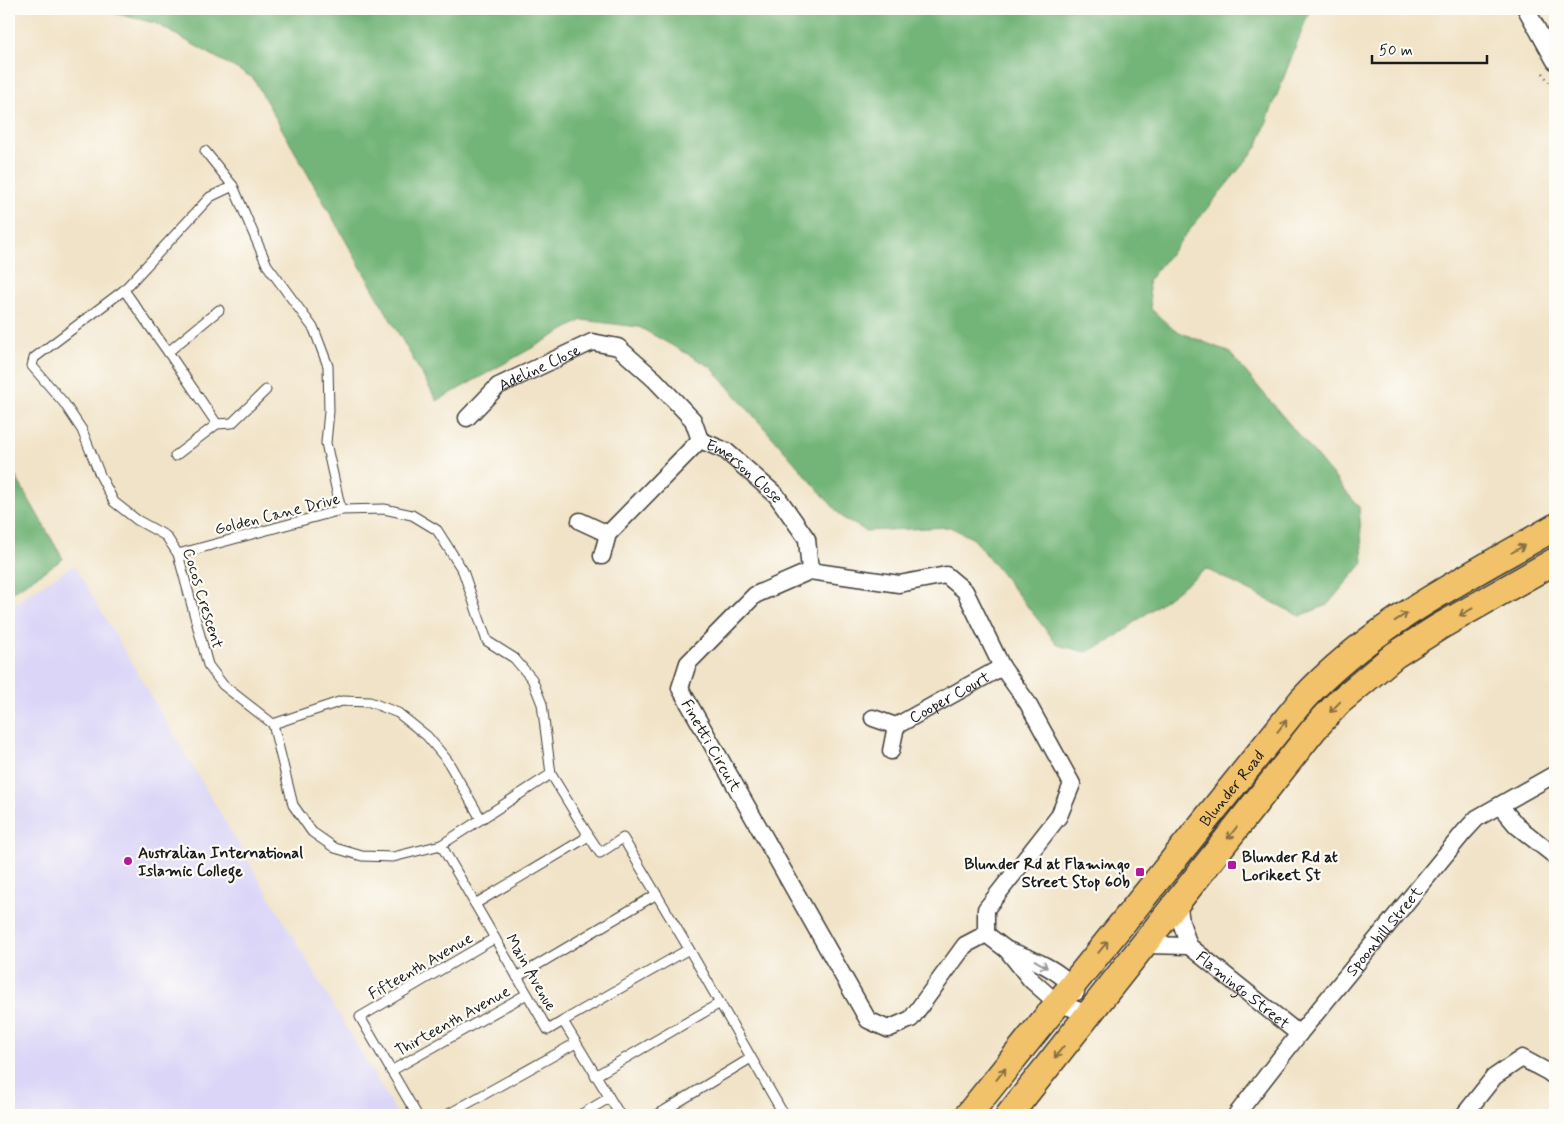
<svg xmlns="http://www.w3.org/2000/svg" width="1564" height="1124" viewBox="0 0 1564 1124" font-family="Mynerve,sans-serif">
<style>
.built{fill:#dbd6f7}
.forest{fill:#73b578;stroke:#48684a}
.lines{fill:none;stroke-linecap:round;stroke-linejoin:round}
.lane-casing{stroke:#3c3a36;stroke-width:11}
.street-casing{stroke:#3c3a36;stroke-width:19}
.primary-casing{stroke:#3c3a36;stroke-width:29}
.path{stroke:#3c3a36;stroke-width:2.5;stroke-dasharray:1 4;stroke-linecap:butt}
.lane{stroke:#fff;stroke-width:9}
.street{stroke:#fff;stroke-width:16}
.primary{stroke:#f2c26a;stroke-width:26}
.oneway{stroke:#876f43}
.oneway2{stroke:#999}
.poi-dot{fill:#b5179e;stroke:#fdfcf7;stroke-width:2}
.labels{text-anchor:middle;stroke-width:4.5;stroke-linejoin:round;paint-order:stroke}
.street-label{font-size:16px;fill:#1c1c1c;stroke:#fdfcf7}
.poi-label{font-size:16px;font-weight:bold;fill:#1c1c1c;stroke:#fdfcf7;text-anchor:start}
</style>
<rect width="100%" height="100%" fill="#fdfcf7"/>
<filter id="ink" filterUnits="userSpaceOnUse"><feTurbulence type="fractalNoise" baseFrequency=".02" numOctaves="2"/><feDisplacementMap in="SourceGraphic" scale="10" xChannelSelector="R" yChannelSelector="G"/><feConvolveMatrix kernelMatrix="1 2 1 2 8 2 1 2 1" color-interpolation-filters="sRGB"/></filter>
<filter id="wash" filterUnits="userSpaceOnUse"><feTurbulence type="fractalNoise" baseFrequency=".0096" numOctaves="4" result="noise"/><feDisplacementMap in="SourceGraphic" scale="20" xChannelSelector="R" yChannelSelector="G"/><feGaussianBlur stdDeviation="1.12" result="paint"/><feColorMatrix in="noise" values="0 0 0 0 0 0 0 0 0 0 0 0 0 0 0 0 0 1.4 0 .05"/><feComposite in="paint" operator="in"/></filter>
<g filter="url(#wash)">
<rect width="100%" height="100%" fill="#f1e3c7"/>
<!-- built -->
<path class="built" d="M74,565L398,1115H9V607Z"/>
<!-- forest -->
<g class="forest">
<path d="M96,9H1310L1257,147L1148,281L1151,309L1174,330L1229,352L1359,507L1363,563L1327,605L1300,616L1206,569L1110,641L1086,652L1058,645L974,539L950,527L866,531L843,518L711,367L639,327L582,320L437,401L253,78L155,23Z"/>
<path d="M9,465L63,559L9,594Z"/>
</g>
</g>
<g filter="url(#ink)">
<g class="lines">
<!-- lane casing -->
<g class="lane-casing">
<g id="lane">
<path d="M205,151L233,186L267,265L314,329L328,366L329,411L326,443L341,510"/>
<path d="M233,186L210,197L124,290L34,358L32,366L64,403L82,430L100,475L114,502L137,520L166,536L178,554L208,665L223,685L273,724L293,805L312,832L335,848L362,856L393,857L441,845L551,774"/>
<path d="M124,290L168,352L217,424"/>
<path d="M168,352L219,310"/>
<path d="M175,456L217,424L232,423L266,390"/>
<path d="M178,554L341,510L384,509L412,515L437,530L463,571L487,641L514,658L532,679L542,704L551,774L587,833L584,839L475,904"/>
<path d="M273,724L342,701L370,702L398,713L427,736L447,760L481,819"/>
<path d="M441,845L548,1030L563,1021L620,1115"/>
<path d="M689,949L784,1115"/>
<path d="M517,977L657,894"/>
<path d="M563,1021L689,949L623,838L600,853L587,833"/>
<path d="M391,1071L527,994"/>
<path d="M595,1076L720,1003"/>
<path d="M417,1115L360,1017L495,938"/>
<path d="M447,1115L576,1043"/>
<path d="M580,1115L609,1098"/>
<path d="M657,1115L751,1058"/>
</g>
</g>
<!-- street casing -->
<g class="street-casing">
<g id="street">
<path d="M1526,9L1555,61"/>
<path id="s1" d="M467,418L498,386L592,342L618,347L655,380L693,420L700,440"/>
<path d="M580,521L608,534"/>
<path id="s2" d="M602,556L608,534L700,440L726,451L776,495L807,539L810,571"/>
<path d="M810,571L899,584L946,575L965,591L1002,667L1027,702L1072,784L1059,816L986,909V934L965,945L911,1019L888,1029L868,1020L680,688L688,663L755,595Z"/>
<path id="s3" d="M873,718L896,726L1002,667"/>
<path d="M891,751L896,726"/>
<path d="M1500,806L1517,826L1555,856"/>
<path id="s4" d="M1178,901L1181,922L1189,946L1299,1034"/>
<path d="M986,934L1007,950L1031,980L1057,1003L1089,1014"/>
<path d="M1144,945L1189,946"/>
<path d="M1007,950C1030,958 1063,970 1076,992"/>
<path id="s5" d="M1236,1115L1299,1034L1464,832L1477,818L1555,774"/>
<path d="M1464,1115L1494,1077L1522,1058L1548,1072L1555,1077"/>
</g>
</g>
<!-- primary casing -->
<g class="primary-casing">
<g id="primary">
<path id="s6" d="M968,1115L1302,700C1372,624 1467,578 1555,527"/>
<path d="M1009,1115L1314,729L1339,702L1395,655L1439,627L1555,561"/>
</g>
</g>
<!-- path -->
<path class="path" d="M1543,73L1555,93"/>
<!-- lane -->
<use href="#lane" class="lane"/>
<!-- street -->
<use href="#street" class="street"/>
<!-- primary -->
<use href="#primary" class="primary"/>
</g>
<!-- one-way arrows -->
<defs><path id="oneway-shaft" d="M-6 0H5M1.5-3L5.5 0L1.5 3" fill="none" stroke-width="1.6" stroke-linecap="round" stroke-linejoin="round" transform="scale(1.25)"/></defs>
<g class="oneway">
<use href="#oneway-shaft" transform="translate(1518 549) rotate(-30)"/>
<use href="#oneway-shaft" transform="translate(1466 612) rotate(151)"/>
<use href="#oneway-shaft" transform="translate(1401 617) rotate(-33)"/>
<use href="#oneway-shaft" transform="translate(1335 707) rotate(134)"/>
<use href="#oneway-shaft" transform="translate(1282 726) rotate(-52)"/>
<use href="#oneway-shaft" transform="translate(1232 833) rotate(128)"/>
<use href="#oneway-shaft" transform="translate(1103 947) rotate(-51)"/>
<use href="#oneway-shaft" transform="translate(1059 1052) rotate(128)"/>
<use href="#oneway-shaft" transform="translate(1001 1074) rotate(-52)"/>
</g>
<use class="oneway2" href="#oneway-shaft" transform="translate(1041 964) rotate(31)"/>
</g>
<!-- markers -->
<g class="poi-dot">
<circle cx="128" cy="861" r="5"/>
<rect x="1227" y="860" width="10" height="10" rx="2.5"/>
<rect x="1135" y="867" width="10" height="10" rx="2.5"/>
</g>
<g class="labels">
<!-- street labels -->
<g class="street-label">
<text dy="6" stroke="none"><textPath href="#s1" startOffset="90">Adeline Close</textPath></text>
<text dy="6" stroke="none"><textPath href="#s2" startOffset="209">Emerson Close</textPath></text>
<text transform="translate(277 513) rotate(-14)" y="6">Golden Cane Drive</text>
<text transform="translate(204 598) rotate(73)" y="6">Cocos Crescent</text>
<text dy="6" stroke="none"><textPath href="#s3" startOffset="85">Cooper Court</textPath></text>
<text transform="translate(712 745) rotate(60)" y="6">Finetti Circuit</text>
<text dy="6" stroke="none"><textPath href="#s6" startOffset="420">Blunder Road</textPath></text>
<text dy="6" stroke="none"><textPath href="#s5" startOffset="236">Spoonbill Street</textPath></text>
<text transform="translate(420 965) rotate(-30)" y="6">Fifteenth Avenue</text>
<text transform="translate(532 972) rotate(60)" y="6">Main Avenue</text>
<text dy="6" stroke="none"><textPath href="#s4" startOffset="116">Flamingo Street</textPath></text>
<text transform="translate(452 1020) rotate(-29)" y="6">Thirteenth Avenue</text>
</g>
<!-- poi labels -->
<g class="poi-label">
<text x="138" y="858">Australian International<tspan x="138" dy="18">Islamic College</tspan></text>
<text x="1242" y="862">Blunder Rd at<tspan x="1242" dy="18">Lorikeet St</tspan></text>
<text x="1130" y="869" text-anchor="end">Blunder Rd at Flamingo<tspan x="1130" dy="18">Street Stop 60b</tspan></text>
</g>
</g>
<!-- margin -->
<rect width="1564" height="1124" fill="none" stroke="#fdfcf7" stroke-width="30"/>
<!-- scale -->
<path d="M1372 55v8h115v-8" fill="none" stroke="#1c1c1c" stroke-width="2.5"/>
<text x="1379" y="55" font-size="15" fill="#1c1c1c" stroke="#fdfcf7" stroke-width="4" paint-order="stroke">50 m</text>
</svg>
